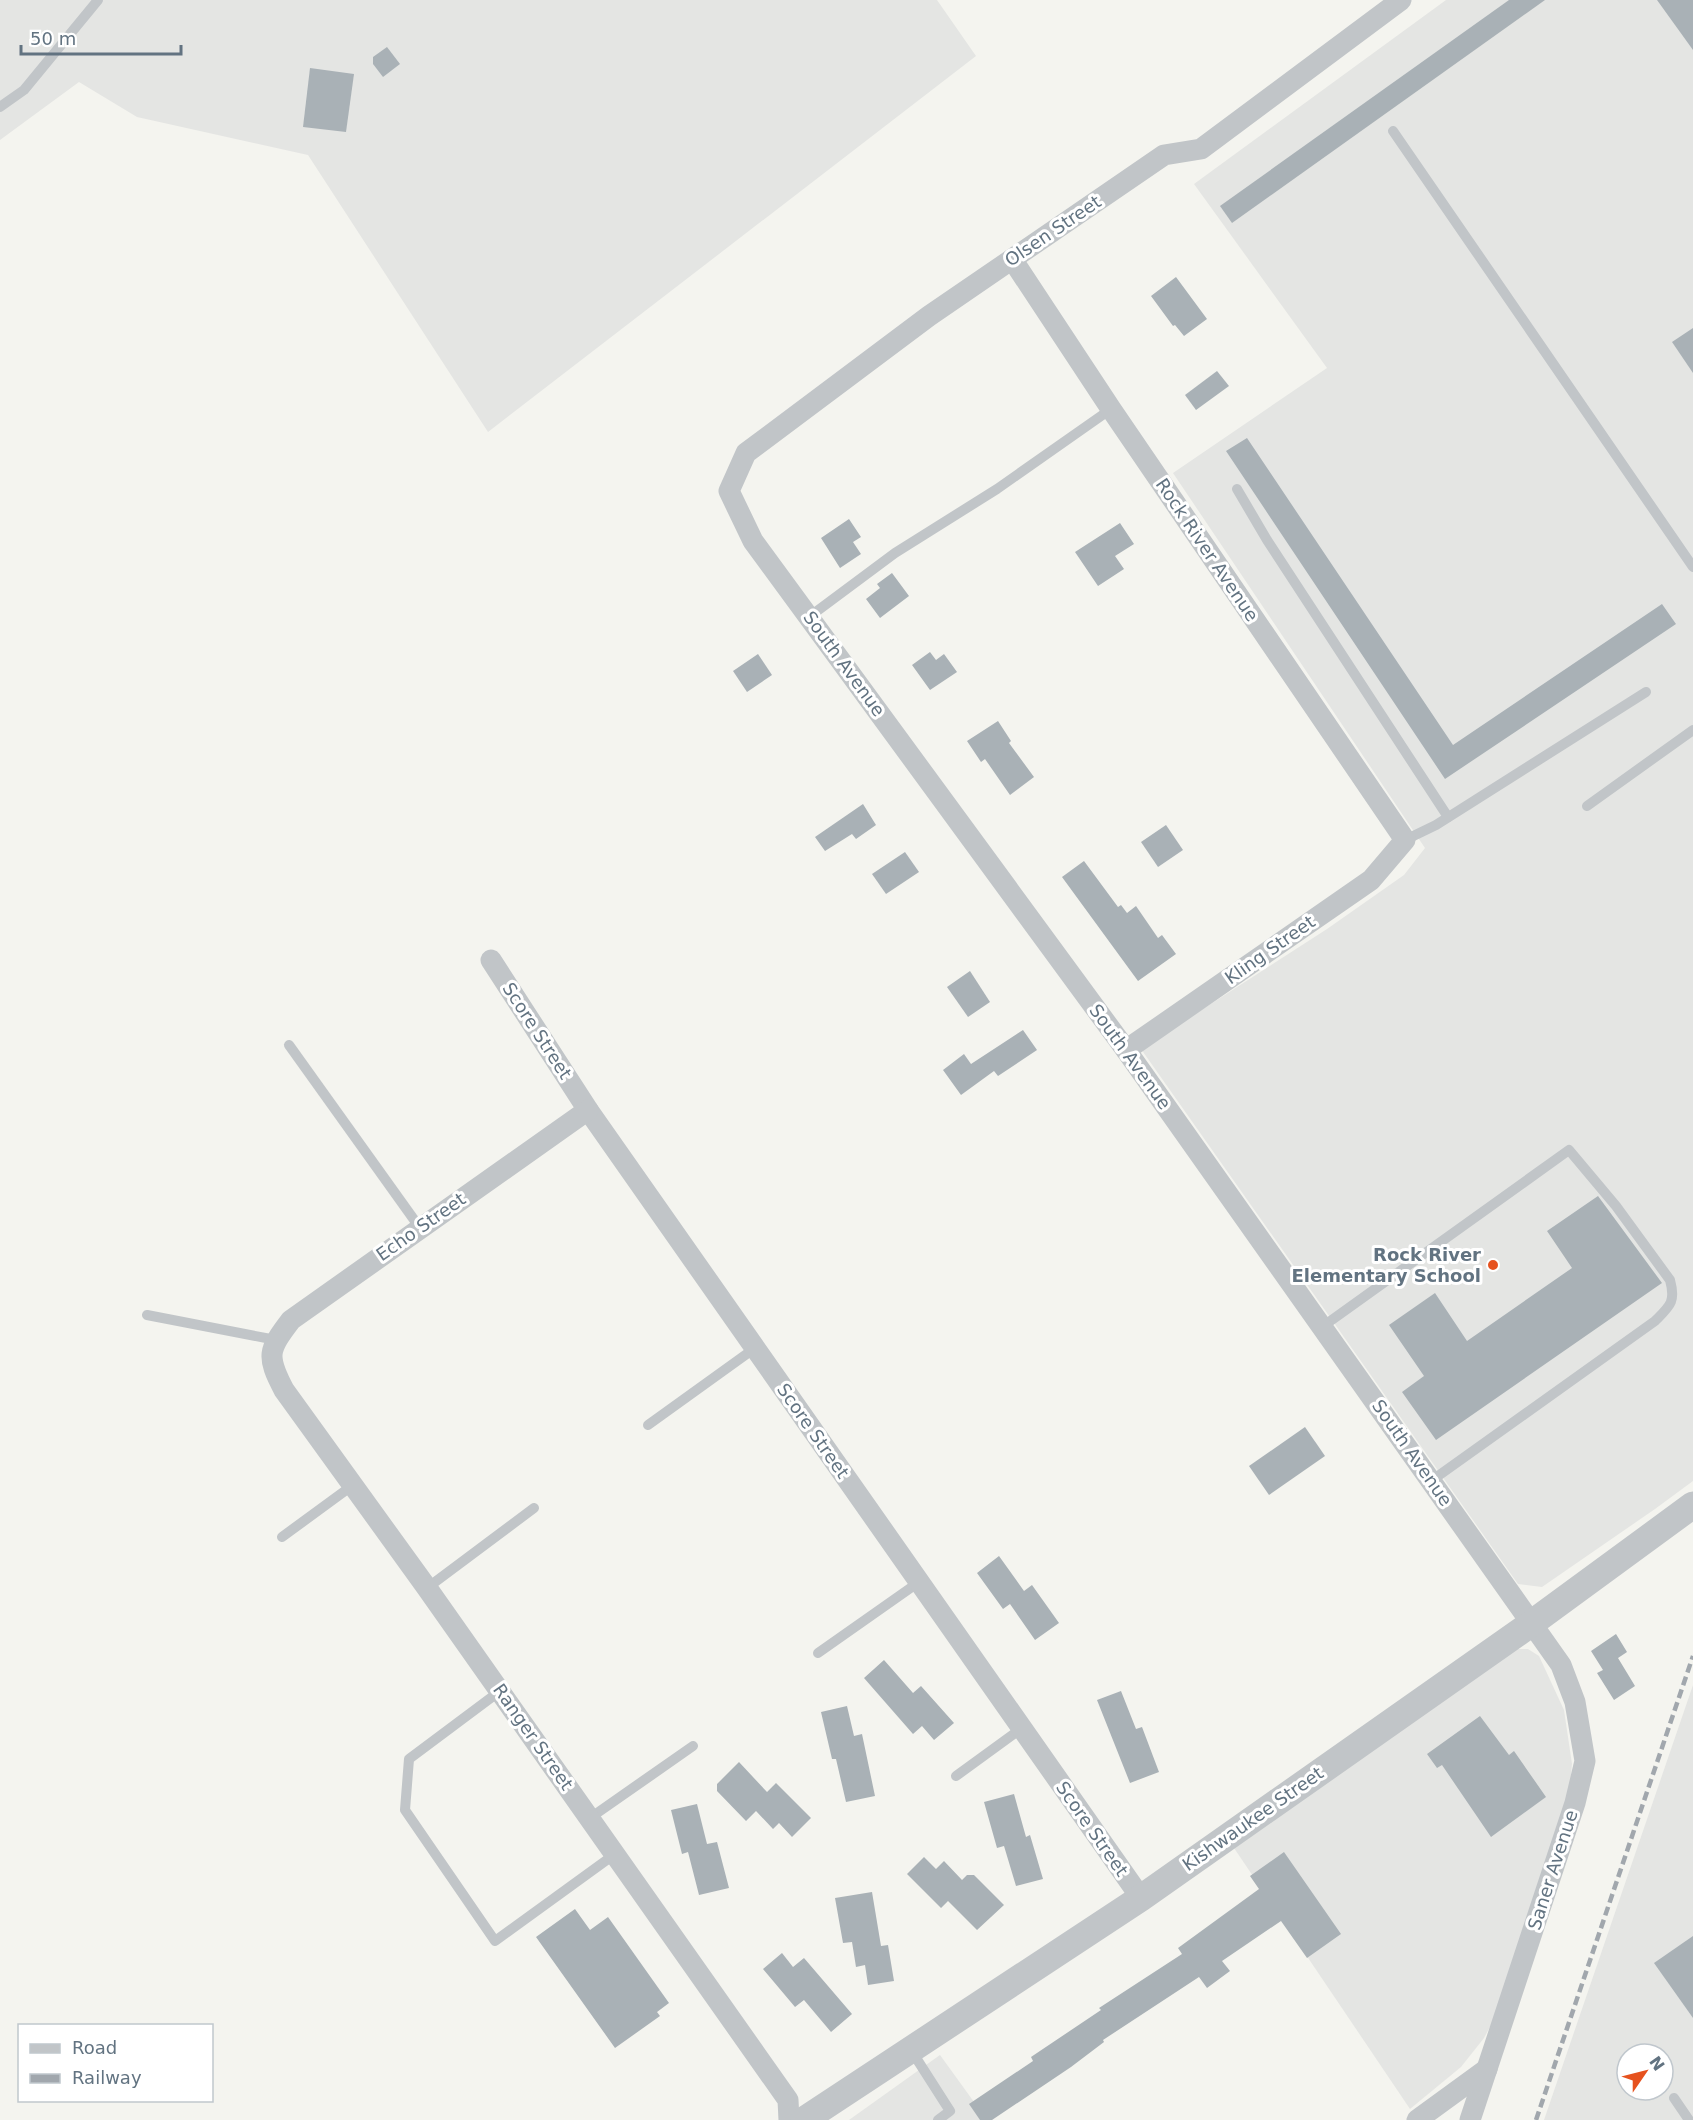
<svg xmlns="http://www.w3.org/2000/svg" width="1693" height="2120" viewBox="0 0 1693 2120" font-family="'DejaVu Sans',sans-serif">
<style>
.built{fill:#e4e5e3;fill-rule:evenodd}
.building{fill:#a9b1b6}
.lines{fill:none;stroke-linecap:round;stroke-linejoin:round}
.service{stroke:#c1c5c8;stroke-width:10}
.minor{stroke:#c1c5c8;stroke-width:21}
.tertiary{stroke:#c1c5c8;stroke-width:27}
.rail{stroke:#a1a7ad;stroke-width:4.5;stroke-dasharray:9 4.5;stroke-linecap:butt}
.poi-dot{fill:#e6521e;stroke:#fff;stroke-width:2}
.labels{text-anchor:middle;stroke-width:6;stroke-linejoin:round;paint-order:stroke}
.street-label{font-size:18px;fill:#627381;stroke:#fff}
.poi-label{font-size:18px;font-weight:bold;fill:#627381;stroke:#fff;text-anchor:end}
</style>
<rect width="100%" height="100%" fill="#f4f4ef"/>
<!-- built -->
<g class="built">
<path d="M0,0H937L976,56L488,432L308,155L137,117L79,82L0,140Z"/>
<path d="M1446,0H1693V1481L1655,1509L1542,1587L1518,1584L1141,1049L1327,929L1404,875L1425,848L1173,473L1327,368L1194,184Z"/>
<path d="M1516,1649H1528L1539,1656L1564,1710L1572,1764L1569,1795L1492,2023L1484,2038L1461,2067L1410,2109L1234,1848Z"/>
<path d="M1693,1685V2120H1544L1570,2044ZM1627,2054H1663V2090H1627Z"/>
<path d="M940,2055L987,2120H849Z"/>
</g>
<!-- building -->
<g class="building">
<path d="M1509,0H1545L1232,223L1220,206Z"/>
<path d="M1657,0H1693V50Z"/>
<path d="M387,47L400,64L383,77L373,64V57Z"/>
<path d="M310,68L354,74L346,132L303,127Z"/>
<path d="M1176,277L1207,319L1184,336L1175,325L1173,326L1151,296Z"/>
<path d="M1693,328V373L1672,342Z"/>
<path d="M1217,371L1229,386L1196,410L1185,395Z"/>
<path d="M1247,438L1453,745L1662,604L1676,624L1445,779L1226,451Z"/>
<path d="M849,519L861,537L853,542L861,554L840,568L821,538Z"/>
<path d="M1120,523L1134,544L1115,556L1124,569L1098,586L1075,552Z"/>
<path d="M892,573L909,596L880,618L866,599L880,588L877,584Z"/>
<path d="M930,652L936,660L944,654L957,672L930,690L912,665Z"/>
<path d="M758,654L772,675L747,692L733,671Z"/>
<path d="M998,721L1011,741L1009,743L1034,777L1010,795L985,759L981,762L967,741Z"/>
<path d="M863,804L876,825L856,839L852,834L825,851L815,837Z"/>
<path d="M1166,825L1183,850L1158,867L1141,842Z"/>
<path d="M905,852L919,872L886,894L872,874Z"/>
<path d="M1084,861L1118,907L1121,905L1127,913L1136,906L1158,938L1162,935L1176,954L1138,981L1062,877Z"/>
<path d="M970,971L990,1002L968,1017L947,987Z"/>
<path d="M1023,1030L1037,1050L998,1076L994,1071L961,1095L943,1070L964,1054L971,1064Z"/>
<path d="M1598,1196L1662,1283L1436,1440L1402,1392L1424,1376L1389,1325L1435,1293L1467,1341L1572,1268L1547,1231Z"/>
<path d="M1305,1427L1325,1456L1269,1495L1249,1466Z"/>
<path d="M999,1556L1024,1591L1032,1585L1059,1623L1035,1640L1010,1604L1003,1609L977,1573Z"/>
<path d="M1616,1634L1627,1652L1618,1658L1635,1686L1614,1700L1597,1673L1603,1670L1591,1651Z"/>
<path d="M884,1660L913,1693L921,1686L954,1723L934,1740L922,1726L913,1734L864,1678Z"/>
<path d="M1121,1691L1136,1729L1142,1727L1159,1772L1130,1783L1097,1700Z"/>
<path d="M847,1706L854,1736L862,1734L875,1796L846,1802L836,1759H832L821,1712Z"/>
<path d="M1480,1716L1509,1755L1514,1751L1546,1797L1491,1837L1442,1765L1437,1768L1427,1754Z"/>
<path d="M739,1762L767,1792L776,1783L811,1818L792,1837L779,1823L773,1829L756,1811L746,1821L717,1791V1784Z"/>
<path d="M1014,1794L1026,1837L1030,1835L1043,1879L1016,1886L1004,1846L997,1848L984,1802Z"/>
<path d="M697,1804L707,1844L717,1842L729,1888L699,1895L688,1852L682,1854L671,1810Z"/>
<path d="M1284,1852L1341,1934L1307,1958L1281,1921L1222,1961L1230,1971L1207,1988L1199,1977L1103,2040L1104,2042L1071,2067L992,2120H980L969,2104L1033,2061L1031,2057L1101,2010L1099,2008L1182,1954L1178,1948L1259,1889L1250,1876Z"/>
<path d="M924,1857L936,1869L944,1861L962,1880L967,1875H974L1004,1905L977,1930L948,1901L941,1908L907,1874Z"/>
<path d="M872,1892L881,1946L888,1945L894,1981L868,1985L865,1965L856,1967L852,1942L843,1943L835,1898Z"/>
<path d="M575,1909L590,1930L608,1917L669,2003L657,2012L660,2016L615,2048L536,1937Z"/>
<path d="M1693,1936V2018L1654,1963Z"/>
<path d="M782,1953L793,1967L804,1958L852,2014L831,2032L804,2000L795,2007L763,1969Z"/>
</g>
<g class="lines">
<!-- service -->
<g class="service">
<path d="M0,107L24,90L98,0"/>
<path d="M1393,131L1693,567"/>
<path d="M1237,489L1267,540L1448,817"/>
<path d="M809,617L895,553L997,489L1111,409"/>
<path d="M1587,806L1693,730"/>
<path d="M1405,840L1436,825L1646,692"/>
<path d="M289,1045L420,1228"/>
<path d="M147,1315L276,1340"/>
<path d="M1322,1327L1569,1150L1616,1206L1670,1280C1676,1302 1670,1306 1655,1321L1431,1481"/>
<path d="M648,1425L755,1348"/>
<path d="M282,1537L353,1485"/>
<path d="M427,1588L534,1508"/>
<path d="M818,1653L919,1582"/>
<path d="M500,1691L409,1759L405,1810L495,1941L615,1854"/>
<path d="M956,1776L1022,1728"/>
<path d="M590,1818L693,1746"/>
<path d="M911,2050L950,2111L938,2120"/>
<path d="M1674,2098L1689,2120"/>
</g>
<!-- minor -->
<g class="minor">
<path d="M1401,0L1201,149L1164,155L929,316L746,453L729,491L753,541L1126,1050L1561,1665L1575,1702L1585,1761L1575,1803L1470,2120"/>
<path d="M1012,259L1111,409L1405,840L1371,880L1126,1050"/>
<path d="M491,960L588,1110L1141,1898"/>
<path d="M588,1110L291,1320C268,1350 266,1356 284,1390L427,1588L788,2100L789,2120"/>
<path d="M1417,2120L1487,2069"/>
</g>
<!-- tertiary -->
<path class="tertiary" d="M804,2120L1141,1898L1532,1623L1693,1505"/>
<!-- rail -->
<path class="rail" d="M1536,2120L1693,1656"/>
</g>
<!-- markers -->
<circle class="poi-dot" cx="1493" cy="1265" r="6"/>
<g class="labels">
<!-- street labels -->
<g class="street-label">
<text transform="translate(1053 231) rotate(-34)" y="6">Olsen Street</text>
<text transform="translate(1207 550) rotate(56)" y="6">Rock River Avenue</text>
<text transform="translate(844 664) rotate(54)" y="6">South Avenue</text>
<text transform="translate(1270 950) rotate(-35)" y="6">Kling Street</text>
<text transform="translate(537 1031) rotate(57)" y="6">Score Street</text>
<text transform="translate(1130 1057) rotate(54)" y="6">South Avenue</text>
<text transform="translate(421 1227) rotate(-35)" y="6">Echo Street</text>
<text transform="translate(813 1431) rotate(55)" y="6">Score Street</text>
<text transform="translate(1412 1453) rotate(55)" y="6">South Avenue</text>
<text transform="translate(533 1737) rotate(55)" y="6">Ranger Street</text>
<text transform="translate(1253 1819) rotate(-35)" y="6">Kishwaukee Street</text>
<text transform="translate(1092 1829) rotate(55)" y="6">Score Street</text>
<text transform="translate(1553 1870) rotate(-72)" y="6">Saner Avenue</text>
</g>
<!-- poi labels -->
<g class="poi-label">
<text x="1481" y="1261">Rock River<tspan x="1481" dy="21">Elementary School</tspan></text>
</g>
</g>
<!-- legend -->
<rect x="18" y="2024" width="195" height="78" fill="#ffffff" stroke="#c0c7cd" stroke-width="1.5"/>
<rect x="30" y="2044" width="30" height="9" fill="#c1c5c8" stroke="#c0c7cd" stroke-width="1.5"/>
<text x="72" y="2054" font-size="18" fill="#627381">Road</text>
<rect x="30" y="2074" width="30" height="9" fill="#a1a7ad" stroke="#c0c7cd" stroke-width="1.5"/>
<text x="72" y="2084" font-size="18" fill="#627381">Railway</text>
<!-- north arrow -->
<g transform="translate(1645 2072) rotate(55)"><circle r="28" fill="#ffffff" stroke="#c0c7cd" stroke-width="1.5"/>
<path d="M0-4.5L10 22L0 15L-10 22Z" fill="#e6521e"/>
<text y="-9" font-size="16" font-weight="bold" text-anchor="middle" fill="#627381">N</text>
</g>
<!-- scale -->
<path d="M21 45v9h160v-9" fill="none" stroke="#627381" stroke-width="3"/>
<text x="30" y="45" font-size="18" fill="#627381" stroke="#ffffff" stroke-width="4.5" paint-order="stroke">50 m</text>
</svg>
